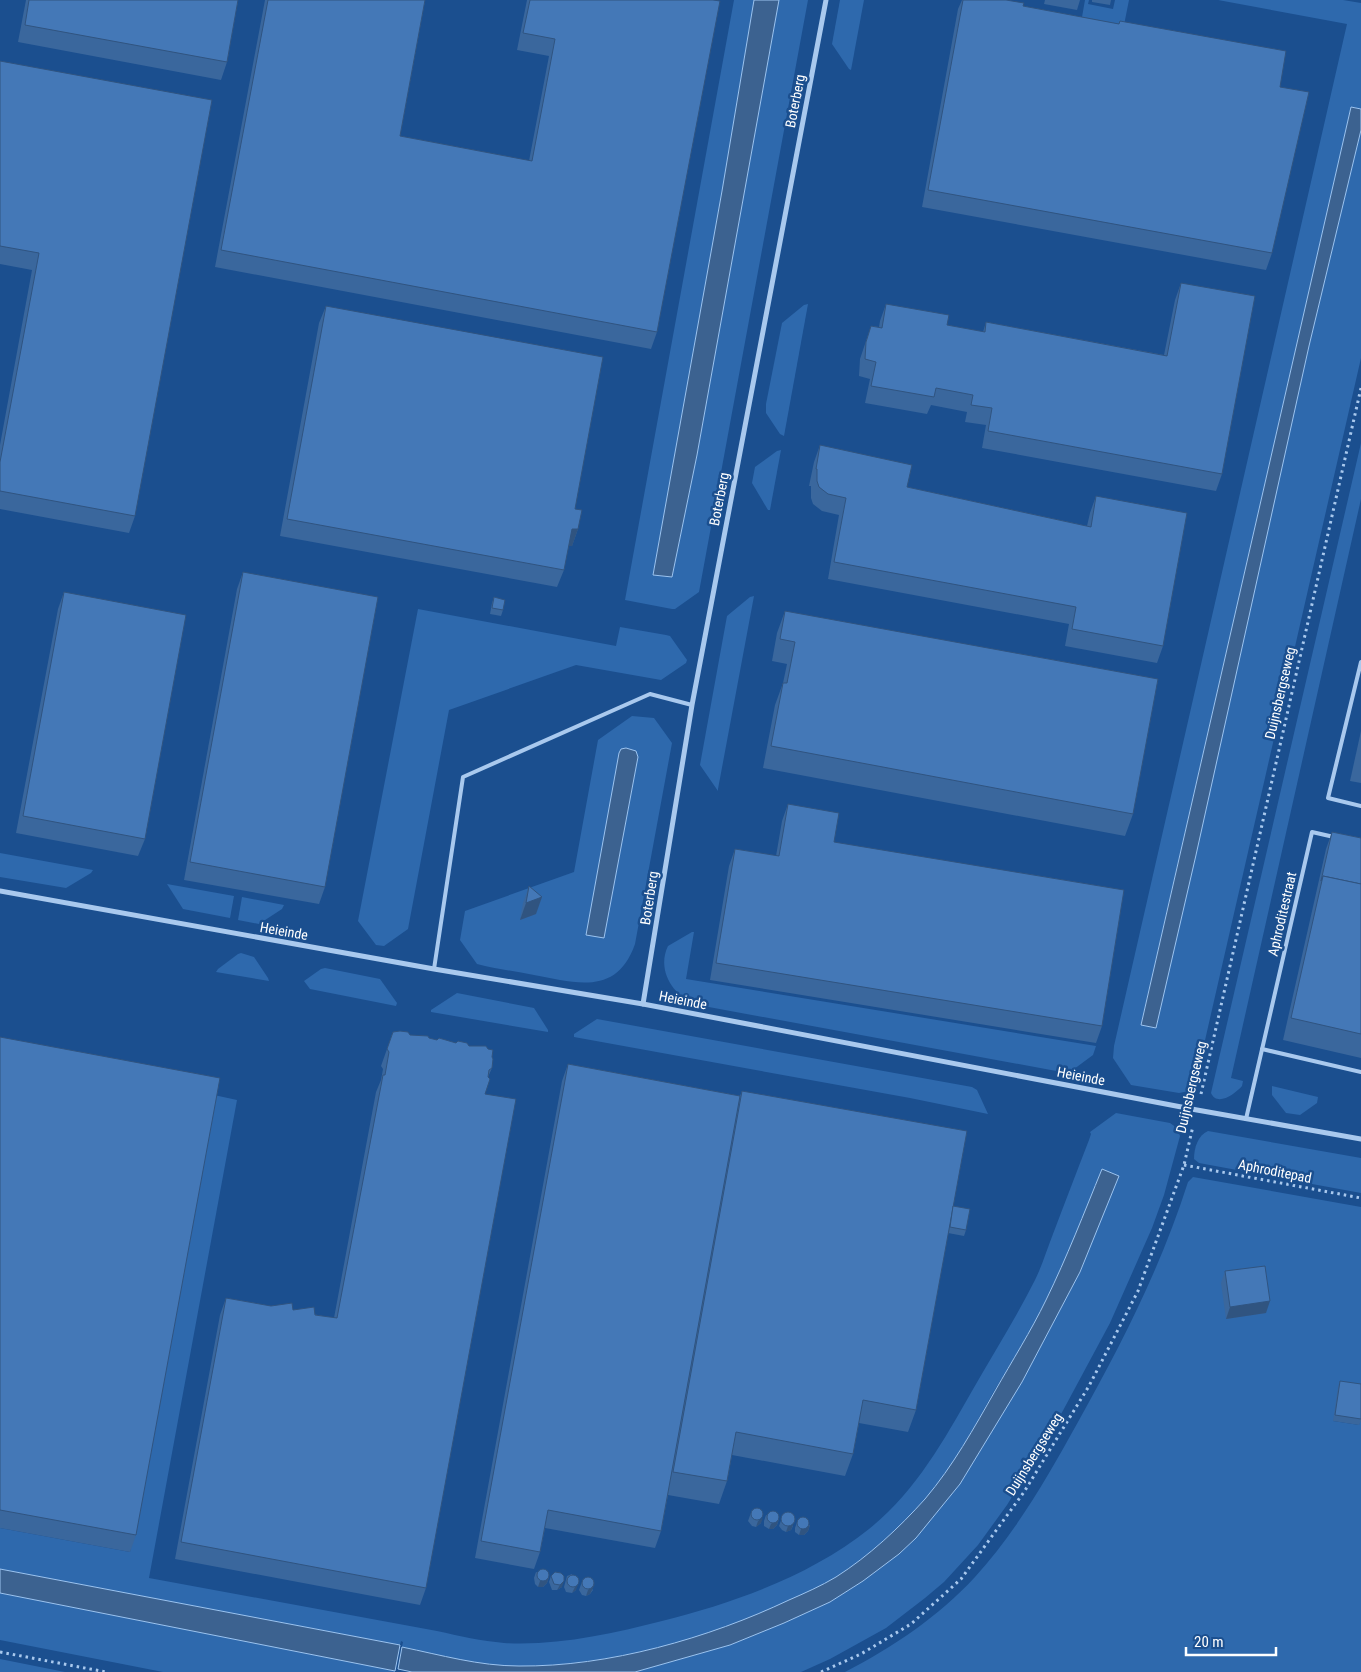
<svg xmlns="http://www.w3.org/2000/svg" width="1361" height="1672" viewBox="0 0 1361 1672" font-family="'Roboto Condensed',sans-serif">
<style>
.green{fill:#2e69ad;fill-rule:evenodd}
.water{fill:#3c6290;stroke:#9cc4f0}
.lines{fill:none;stroke-linecap:round;stroke-linejoin:round}
.path{stroke:#a9c9ee;stroke-width:3;stroke-dasharray:2.5 4;stroke-linecap:butt}
.service{stroke:#a9c9ee;stroke-width:4}
.minor{stroke:#a9c9ee;stroke-width:5}
.wall{fill:#3a679d}
.shaded-wall{fill:#305480}
.building{fill:#4478b7;stroke:#305480}
.labels{text-anchor:middle;stroke-width:5;stroke-linejoin:round;paint-order:stroke}
.street-label{font-size:14px;fill:#fff;stroke:#1b4f8f}
</style>
<rect width="100%" height="100%" fill="#1b4f8f"/>
<!-- green -->
<g class="green">
<path d="M734,0H754L722,191L653,575L672,577L697,455L779,0H808L699,592L675,609H672L625,600Z"/>
<path d="M840,0H864L851,70L849,69L832,44Z"/>
<path d="M1085,0H1089L1088,4L1113,9L1115,0H1129L1124,25L1082,17Z"/>
<path d="M1218,0H1343L1361,3V109L1351,107L1141,1024L1156,1028L1158,1018L1309,346L1361,130V358L1195,1084L1189,1091L1179,1093L1131,1085L1113,1058L1114,1046L1347,24Z"/>
<path d="M808,304L784,436L780,434L766,413V404L782,323L804,305Z"/>
<path d="M1361,443V499L1231,1078L1243,1081L1242,1086C1235,1094 1217,1107 1211,1093Z"/>
<path d="M781,450L770,510H768L752,483L755,467L777,451Z"/>
<path d="M754,596L718,789V791L700,765L727,616L750,597Z"/>
<path d="M418,609L616,646L620,627L666,635L670,636L687,660L686,663L661,680L576,665L449,710L408,929L384,946L376,945L358,921Z"/>
<path d="M632,716L654,718L672,743L635,944C617,996 576,983 534,975C515,971 495,969 477,964L460,940L465,911L574,872L598,740ZM638,757L604,937L587,935H586Z"/>
<path d="M0,853L93,870L91,873L66,888L0,877Z"/>
<path d="M167,884L234,896L230,918L183,909Z"/>
<path d="M242,897L284,905L282,909L259,924L238,920Z"/>
<path d="M692,932H694L686,979L1096,1046L1093,1055L1070,1072L1067,1073L698,1005C674,997 656,971 668,946Z"/>
<path d="M241,953L254,957L268,978L269,981L216,972L218,969L238,954Z"/>
<path d="M325,968L380,979L397,1003L396,1006L310,989L304,981L321,969Z"/>
<path d="M457,993L534,1008L548,1030V1032L431,1012V1010Z"/>
<path d="M597,1019L972,1087L977,1090L988,1114L910,1098L574,1037V1034Z"/>
<path d="M1272,1086L1318,1097L1317,1103L1300,1115L1286,1113L1272,1095Z"/>
<path d="M214,1095L237,1100L149,1578L437,1631C459,1636 482,1641 504,1643C557,1646 611,1634 662,1621C734,1603 810,1576 869,1529C915,1492 943,1442 972,1391C993,1354 1016,1318 1035,1280C1042,1266 1047,1249 1053,1234C1065,1202 1077,1171 1089,1140L1091,1134L1090,1132L1116,1113L1170,1123L1177,1128L1180,1136L1164,1195L1152,1228L1110,1323L1052,1431L1007,1505L978,1545L944,1582L925,1598L886,1628L830,1659L801,1672H635L730,1645L784,1623L830,1602L863,1581L899,1554L916,1538L960,1484L1022,1382L1080,1272L1118,1176L1102,1169C1084,1214 1067,1258 1046,1300C1031,1331 1012,1361 994,1391C973,1429 953,1467 925,1499C899,1528 869,1556 836,1577C753,1628 617,1667 519,1666C479,1666 441,1655 402,1647L403,1642L401,1641L400,1645L0,1569V1528L130,1552Z"/>
<path d="M1208,1131L1361,1158V1193L1199,1163L1194,1159C1194,1148 1198,1135 1208,1131Z"/>
<path d="M1193,1177L1361,1207V1391L1333,1421L1359,1425L1361,1414V1672H845C893,1647 938,1617 975,1577C1017,1531 1048,1476 1078,1422C1121,1345 1161,1267 1188,1182Z"/>
<path d="M0,1593L395,1671V1672H163L0,1640Z"/>
<path d="M0,1659L65,1672H0Z"/>
</g>
<!-- water -->
<g class="water">
<path d="M754,0H779L697,455L672,577L653,575L722,191Z"/>
<path d="M1351,107L1361,109V130L1309,346L1196,855L1156,1028L1141,1025Z"/>
<path d="M626,748L636,751L638,757L604,938L586,935L619,753L621,749Z"/>
<path d="M1102,1169L1119,1176L1080,1272L1022,1382L960,1484L916,1538L899,1554L863,1581L830,1602L784,1623L730,1645L635,1672H412L398,1669L402,1647C441,1655 479,1666 519,1666C608,1667 709,1638 789,1600C805,1593 821,1586 836,1577C869,1556 899,1528 925,1499C953,1466 974,1428 995,1391C1012,1361 1031,1331 1046,1300C1067,1257 1084,1213 1102,1169Z"/>
<path d="M0,1569L400,1645L395,1671L0,1593Z"/>
</g>
<g class="lines">
<!-- path -->
<g class="path">
<path d="M1201,1094L1361,388"/>
<path d="M1184,1165L1361,1198"/>
<path d="M0,1652L106,1672"/>
<path d="M821,1672L861,1654L911,1624L961,1579L1024,1492L1089,1386L1138,1291L1184,1165L1193,1126"/>
</g>
<!-- service -->
<g class="service">
<path d="M1361,662L1328,798L1361,806"/>
<path d="M434,969L463,777L650,694L692,705"/>
<path d="M1262,1049L1361,1072"/>
<path d="M1246,1119L1312,832L1334,837"/>
</g>
<!-- minor -->
<g class="minor">
<path d="M0,891L434,969L643,1004L1197,1110L1361,1139"/>
<path d="M643,1004L692,705L826,0"/>
</g>
</g>
<!-- wall -->
<g class="wall">
<path d="M26,0H238L227,62L221,80L18,42Z"/>
<path d="M265,0H425L400,136L529,161L549,56L517,50L527,0H713L657,332L651,349L215,267Z"/>
<path d="M962,0H1006L1023,6L1119,24L1120,21L1280,87L1272,253L1266,270L922,207L958,9Z"/>
<path d="M1045,0H1080L1077,10L1044,4Z"/>
<path d="M1092,0H1111L1110,5L1092,2Z"/>
<path d="M0,61L135,516L129,533L0,509V445L32,270L0,264Z"/>
<path d="M1181,283L1222,474L1216,491L982,448L986,425L965,422L967,412L931,405L927,414L865,403L870,379L859,376L860,359L871,326L879,327L880,321L886,304L947,325L983,332L986,322L1164,355L1175,300Z"/>
<path d="M326,306L575,509L578,529L572,546H568L564,570L557,587L280,536L319,323Z"/>
<path d="M820,445L907,487L1087,526L1090,513L1096,496L1163,646L1157,663L1065,646L1069,624L828,579L839,515L822,511L813,504L811,498V486H809L814,462Z"/>
<path d="M243,572L325,887L319,904L184,880L237,589Z"/>
<path d="M64,592L145,839L138,856L16,833L58,609Z"/>
<path d="M494,597L503,610L501,616L490,614L492,603Z"/>
<path d="M785,611L1133,814L1125,836L763,768L775,705L783,683L787,664L772,661L777,633Z"/>
<path d="M1361,731V783L1350,781Z"/>
<path d="M788,804L834,842L1102,1026L1096,1043L710,980L729,866L735,849L776,856L782,821Z"/>
<path d="M1332,832L1361,838V1058L1283,1040L1326,849Z"/>
<path d="M529,886L536,914L520,920L523,903Z"/>
<path d="M393,1032L469,1046L492,1057V1068L488,1077L485,1094L426,1588L420,1605L175,1559L220,1315L226,1298L334,1318L376,1092L381,1080L383,1069L381,1066Z"/>
<path d="M0,1037L136,1535L130,1552L0,1528Z"/>
<path d="M568,1064L740,1096L742,1091L953,1206L966,1230L964,1236L948,1233L916,1410L908,1432L859,1423L853,1454L845,1476L732,1455L727,1481L719,1504L668,1495L661,1531L655,1548L545,1528L540,1552L534,1569L475,1558L562,1081Z"/>
<path d="M1225,1271L1266,1313L1226,1319L1221,1283Z"/>
<path d="M1340,1381L1361,1384V1421L1359,1425L1333,1421L1338,1387Z"/>
<path d="M752,1510L761,1523L756,1527L752,1526L748,1521Z"/>
<path d="M766,1515L779,1519L777,1525L773,1529H769L764,1526V1521Z"/>
<path d="M783,1515L793,1526L791,1530L786,1532L782,1530L779,1526Z"/>
<path d="M797,1522L810,1525L808,1531L804,1535H799L795,1532V1528Z"/>
<path d="M536,1572L549,1577L547,1583L543,1587H538L535,1584L534,1578Z"/>
<path d="M572,1574L576,1590L572,1593L566,1592L564,1587L567,1576Z"/>
<path d="M551,1576L562,1587L557,1590H552L549,1582Z"/>
<path d="M583,1579L593,1590L590,1594L586,1596L582,1595L579,1590Z"/>
</g>
<!-- shaded-wall -->
<g class="shaded-wall">
<path d="M572,529H578L572,546H565Z"/>
<path d="M542,897L536,914L520,920L526,903Z"/>
<path d="M1270,1301L1266,1313L1226,1319L1230,1307Z"/>
<path d="M763,1518L761,1523L756,1527L758,1521Z"/>
<path d="M779,1519L777,1525L773,1529H769L771,1524Z"/>
<path d="M795,1520L791,1530L786,1532L788,1526Z"/>
<path d="M810,1525L808,1531L804,1535H799L801,1529Z"/>
<path d="M549,1577L547,1583L543,1587H538L540,1581Z"/>
<path d="M564,1581L562,1587L557,1590L560,1585Z"/>
<path d="M595,1584L590,1594L586,1596L588,1590Z"/>
<path d="M578,1585L576,1590L572,1593L575,1587Z"/>
</g>
<!-- building -->
<g class="building">
<path d="M29,0H238L227,62L25,25Z"/>
<path d="M268,0H425L400,136L532,161L555,39L523,33L530,0H713L720,1L657,332L221,250Z"/>
<path d="M963,0H1006L1024,3L1023,6L1119,24L1120,21L1286,51L1280,87L1309,92L1272,253L928,190Z"/>
<path d="M0,61L212,100L135,516L0,491V462L39,253L0,246Z"/>
<path d="M1181,283L1255,296L1222,474L988,431L992,408L971,405L973,395L936,388L934,397L871,386L876,362L865,359L866,342L871,326L882,328L886,304L949,315L947,325L985,332L986,322L1167,356Z"/>
<path d="M326,306L603,357L575,509L582,510L578,529H572L564,570L287,519Z"/>
<path d="M820,445L912,465L907,487L1091,527L1096,496L1187,513L1163,646L1072,629L1076,607L834,562L846,498L828,494L819,487L817,481V469H816Z"/>
<path d="M243,572L378,597L325,887L190,862Z"/>
<path d="M64,592L186,615L145,839L23,816Z"/>
<path d="M494,597L505,600L503,610L492,608Z"/>
<path d="M785,611L1158,679L1133,814L771,746L783,683H787L795,642L780,639Z"/>
<path d="M788,804L839,813L834,842L1124,890L1102,1026L716,963L735,849L779,856Z"/>
<path d="M1332,832L1361,838V884L1323,876L1321,881Z"/>
<path d="M1323,876L1361,884V1034L1291,1018Z"/>
<path d="M529,886L542,897L526,903Z"/>
<path d="M400,1031L408,1032L410,1035L428,1036L429,1038L437,1040L439,1038L456,1043L458,1041L467,1043L469,1046H486L488,1049L493,1050L492,1057L493,1059L492,1068L489,1070L488,1077L490,1079L485,1094L516,1099L426,1588L181,1542L226,1298L271,1306L292,1303L293,1310L314,1307L315,1315L337,1318L383,1075H385L389,1052L387,1049L393,1032Z"/>
<path d="M0,1037L220,1078L136,1535L0,1510Z"/>
<path d="M568,1064L740,1096L661,1531L548,1510L540,1552L481,1541Z"/>
<path d="M742,1091L967,1131L916,1410L863,1400L853,1454L736,1432L727,1481L673,1472Z"/>
<path d="M953,1206L970,1209L966,1230L950,1227Z"/>
<path d="M1265,1266L1270,1301L1230,1307L1225,1271Z"/>
<path d="M1340,1381L1361,1384V1419L1335,1415Z"/>
<circle cx="757" cy="1514" r="6"/>
<circle cx="773" cy="1517" r="6"/>
<circle cx="788" cy="1519" r="7"/>
<circle cx="803" cy="1523" r="6"/>
<circle cx="543" cy="1575" r="6"/>
<path d="M555,1572L561,1573L564,1576V1581L560,1585L554,1584L551,1576Z"/>
<circle cx="573" cy="1581" r="6"/>
<circle cx="588" cy="1583" r="6"/>
</g>
<g class="labels">
<!-- street labels -->
<g class="street-label">
<text transform="translate(795 101) rotate(-79)" y="5">Boterberg</text>
<text transform="translate(719 499) rotate(-79)" y="5">Boterberg</text>
<text transform="translate(1280 693) rotate(-77)" y="5">Duijnsbergseweg</text>
<text transform="translate(649 898) rotate(-81)" y="5">Boterberg</text>
<text transform="translate(1282 914) rotate(-77)" y="5">Aphroditestraat</text>
<text transform="translate(284 931) rotate(10)" y="5">Heieinde</text>
<text transform="translate(683 1000) rotate(11)" y="5">Heieinde</text>
<text transform="translate(1081 1076) rotate(11)" y="5">Heieinde</text>
<text transform="translate(1191 1087) rotate(-77)" y="5">Duijnsbergseweg</text>
<text transform="translate(1275 1171) rotate(11)" y="5">Aphroditepad</text>
<text transform="translate(1034 1454) rotate(-58)" y="5">Duijnsbergseweg</text>
</g>
</g>
<!-- scale -->
<path d="M1186 1647v8h90v-8" fill="none" stroke="#ffffff" stroke-width="2.5"/>
<text x="1194" y="1647" font-size="15" fill="#ffffff" stroke="#1b4f8f" stroke-width="4" paint-order="stroke">20 m</text>
</svg>
